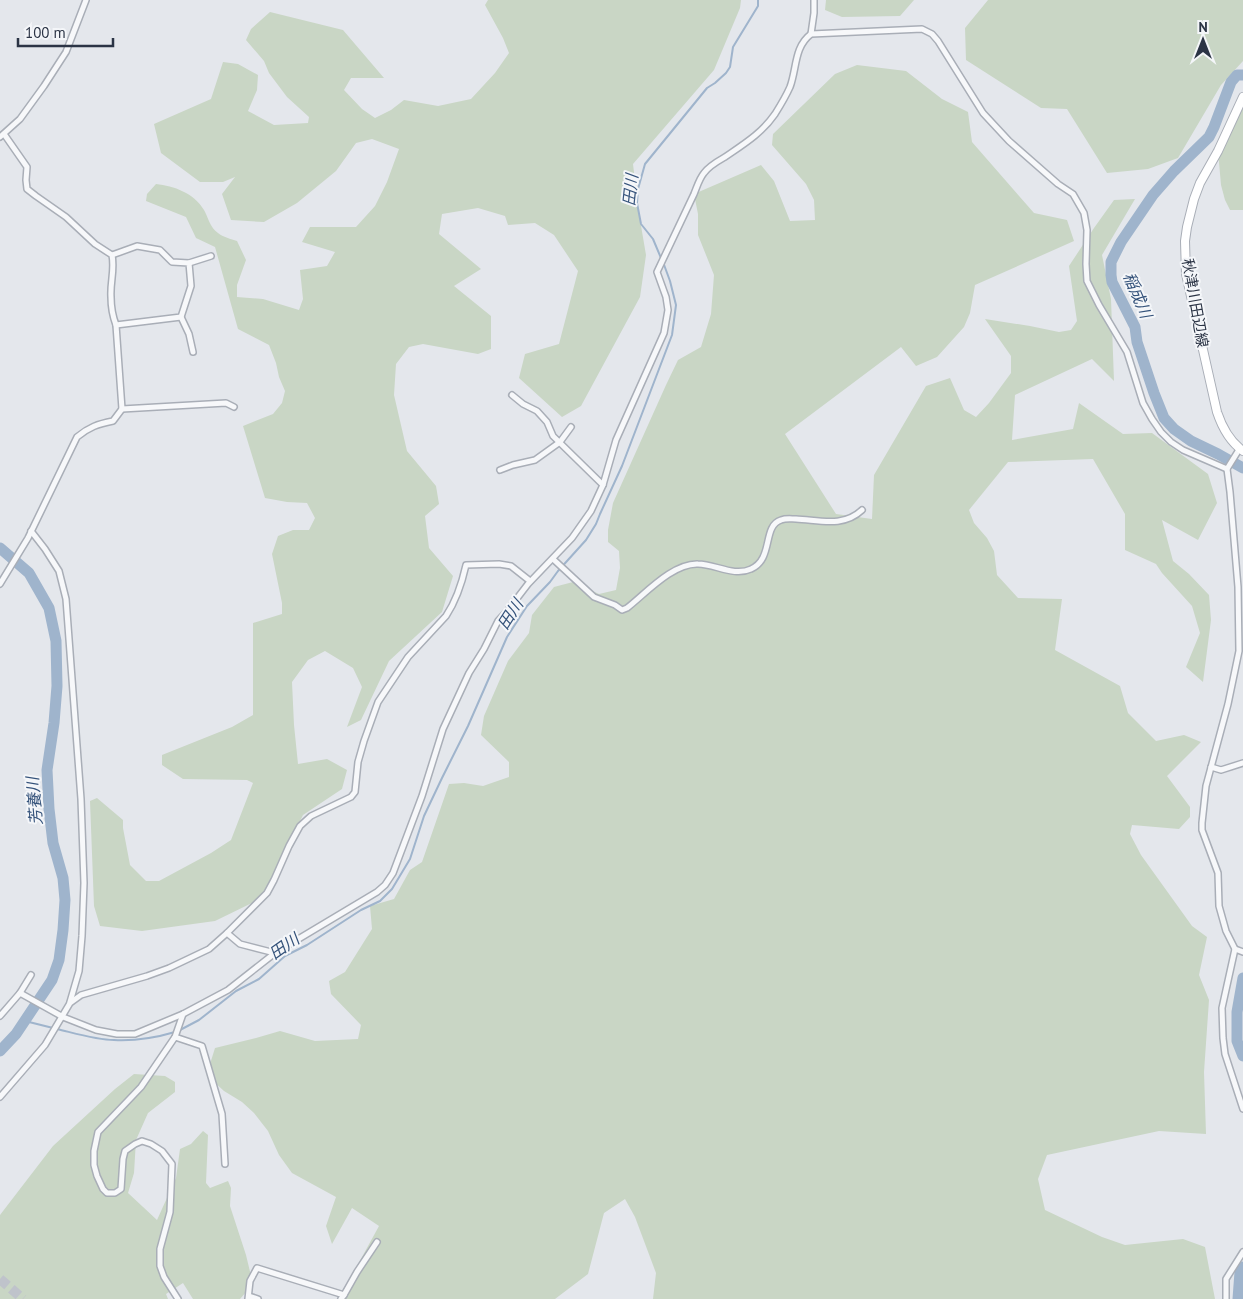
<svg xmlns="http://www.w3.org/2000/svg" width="1243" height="1299" viewBox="0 0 1243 1299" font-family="'PT Sans','Noto Sans JP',sans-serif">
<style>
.green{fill:#c9d6c5}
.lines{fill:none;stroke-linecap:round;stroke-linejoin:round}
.stream{stroke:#9fb4cc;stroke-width:2}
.river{stroke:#9fb4cc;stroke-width:11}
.highway-tunnel{stroke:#bfc3cb;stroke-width:10;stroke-dasharray:10 5;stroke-linecap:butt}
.street-casing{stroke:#a9aeb7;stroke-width:8}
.secondary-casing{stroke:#a9aeb7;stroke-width:10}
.street{stroke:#f7f8fa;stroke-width:5}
.secondary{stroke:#fff;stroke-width:8}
.labels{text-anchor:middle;stroke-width:4;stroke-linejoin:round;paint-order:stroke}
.street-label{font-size:15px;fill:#2b3445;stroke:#f4f6f9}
.water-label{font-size:16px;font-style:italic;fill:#34527a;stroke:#f4f6f9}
</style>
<rect width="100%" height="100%" fill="#e4e7ec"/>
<!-- green -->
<g class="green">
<path d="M488,0H741L740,8L714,70L633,164L639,214L646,255L640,297L581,406L562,417L519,378L525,354L559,344L578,271L554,235L535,223L508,225L505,216L478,208L442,214L439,234L481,269L454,286L491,316V349L478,354L423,344L409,347L396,364L394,395L407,451L436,486L439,504L425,516L429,548L453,576L442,612L389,661L361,720L347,727L362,687L353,668L325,651L308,660L292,682L294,725L298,764L327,759L347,770L342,789L303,815L262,898L215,921L142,931L100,926L94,906L90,801L97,798L123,820V828L130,865L146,881H159L211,853L231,840L253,783L247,780L183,779L162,765V755L232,727L253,715V623L282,614V603L272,554L278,536L293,530H309L315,518L307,503L287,502L265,498L243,426L273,414L282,403L285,391L279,377L276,363L269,345L238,329L215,247L196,238L186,217L146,201L147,194L156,184C174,186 194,193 204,210C208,217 210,228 218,233C223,237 231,239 237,241L246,260L237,285V297L263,299L299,310L303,299L300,270L327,266L335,252L302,242L310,227H356L375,206L387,182L399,149L372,139L356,143L336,171L297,203L264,222L231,220L222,194L235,177L223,182H200L161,153L154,124L211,99L223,62L238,64L258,75L257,90L248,111L274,125L308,123L309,117L287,97L269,73L264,61L246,40L251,29L270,12L343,30L384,78H351L344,90L362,109L375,118L391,110L404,100L438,106L471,99L495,73L509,53L503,38L485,5Z"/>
<path d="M826,0H914L900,16L842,17L825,10Z"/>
<path d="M988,0H1243V61L1221,85L1178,158L1148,169L1107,173L1067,109L1041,108L966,60L965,28Z"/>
<path d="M857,65L906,71L942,99L968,112L972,142L1034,213L1067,220L1074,241L975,285L970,313L964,327L937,357L916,366L901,347L785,434L836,514L872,519L874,475L926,386L950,378L964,410L976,417L989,403L1011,373V356L985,319L1030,326L1059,332L1071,330L1077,321L1069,266L1094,228L1114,200L1135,199L1102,255L1111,299L1114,381L1092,359L1015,395L1012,440L1073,429L1079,403L1123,434L1152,433L1208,474L1217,503L1198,540L1162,520L1173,561L1189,574L1209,595L1211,620L1203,682L1186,667L1200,633L1192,606L1162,573L1156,564L1125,550V514L1093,459L1008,462L969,510L974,523L987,538L994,551L997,575L1018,598L1062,599L1055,650L1120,686L1128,713L1156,741L1184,735L1201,742L1167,776L1190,807V817L1179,829L1132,825L1130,834L1141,855L1192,926L1207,937L1199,975L1209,1000L1204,1072L1206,1134L1159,1131L1047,1155L1038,1179L1045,1210L1102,1237L1125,1245L1183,1239L1205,1247L1215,1299H653L656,1273L635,1217L625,1199L604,1213L588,1274L555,1299H339L379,1226L352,1208L332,1244L326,1226L336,1197L292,1173L279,1155L268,1131L254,1113L242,1102L224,1091L212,1080L210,1064L215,1048L256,1038L280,1031L315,1041L358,1039L361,1025L331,994L329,981L345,972L372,929L370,906L394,899L410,870L422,862L449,784L464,783L483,786L509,777V762L481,735L484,716L508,661L529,633L532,615L554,587L573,582L599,594L616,590L620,568L619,551L608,542V530L613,503L666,385L678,360L701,347L711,314L714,275L698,235V214L694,194L761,165L774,181L790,221L815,220L814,200L806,184L772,145L773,134L835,74Z"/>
<path d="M1243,99V210H1230L1225,200L1221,185L1218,151Z"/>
<path d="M134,1074L165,1076L175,1082V1092L148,1113L136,1140L134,1173L128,1193L157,1220L176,1178L180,1149L191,1144L203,1131L208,1135L206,1183L210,1188L228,1181L231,1188L230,1206L246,1255L253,1284L240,1299H193L183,1283L166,1294L168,1299H0V1215L53,1146L115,1089Z"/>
</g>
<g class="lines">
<!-- stream -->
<g class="stream">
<path d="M661,258L653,239L641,224L637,203L638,189L645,164L707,88L715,83L726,73L730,67L733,47L758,6V0"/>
<path d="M25,1021L53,1028"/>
<path d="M57,1029C74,1033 97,1040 114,1040C135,1041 155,1038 175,1032"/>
<path d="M180,1030L199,1020L236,991L259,979L285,956L307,945L361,910L380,901L392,889L410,859L424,816L442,778L468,726L507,637L527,606L550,582L558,571L586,540L596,524L600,514L622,466L672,335L676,305L670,281L663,262"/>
</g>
<!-- river -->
<g class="river">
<path d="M1243,75H1237L1231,82L1214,127L1209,137L1174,171L1153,195L1121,242L1111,262V275L1112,282L1135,327L1137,342L1154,393L1164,418L1174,429L1191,441L1218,454L1243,468"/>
<path d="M0,548L29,573L49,608L56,641L57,686L54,723L47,770L49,809L53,843L63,878L65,900L63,930L59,960L52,980L16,1034L0,1051"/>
<path d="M1243,978L1237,1012V1041L1243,1056"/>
<path d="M1238,1299L1240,1272L1243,1267"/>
</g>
<!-- highway-tunnel -->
<path class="highway-tunnel" d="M0,1279L23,1299"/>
<!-- street casing -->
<g class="street-casing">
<g id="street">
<path d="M811,34L814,13V0"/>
<path d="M0,137L20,119L44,86L66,52L86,0"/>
<path d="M112,255L137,246L160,250L172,262L189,263L191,286L181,317L116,325"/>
<path d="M189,263L211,256"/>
<path d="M181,317L189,334L193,352"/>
<path d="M512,395L523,404L537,411L547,422L553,436L603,485"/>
<path d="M122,409L226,403L234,407"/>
<path d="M1240,448L1227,469L1230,492L1238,587L1239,651L1228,704L1206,786L1202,823V830L1218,873L1219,906L1226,931L1235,949L1222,1008L1223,1038L1225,1054L1243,1109"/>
<path d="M500,470L513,465L535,460L560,442L571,427"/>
<path d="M31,531L45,549L59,571L66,599L81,799L84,883L82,936L79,971L70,1002"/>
<path d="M553,559L594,597L615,605L622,610L627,608C646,593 673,563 698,564C715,564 734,577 751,569C774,559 762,526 781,520C786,518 791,519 796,519C819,520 843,528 862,510"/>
<path d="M0,584L28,538L77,437C89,427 98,424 113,421L122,409L116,325C113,317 111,305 111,297C110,282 115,270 112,255L95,244L66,217L36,196L27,189L26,180L27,167L4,134"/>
<path d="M1211,767L1221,770L1243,763"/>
<path d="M227,933L240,944L275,953"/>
<path d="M1235,949L1243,952"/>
<path d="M20,993L31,975"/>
<path d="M0,1016L20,993L63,1017L96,1030L117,1034H135L183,1014L228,990L275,953L377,892L385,885L393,873L422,796L443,729L469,673L484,649L498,621L508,610L528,584L572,538L591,511L603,485L616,440L664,333L668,310L666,297L657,272L694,194C697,187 699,179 704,173C709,166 718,161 725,157C744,144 762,133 775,114C780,106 786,96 790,87C797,68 794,47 811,34L922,29L932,34L938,41L983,113L1009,141L1058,184L1073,194L1084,213L1087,230L1086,264L1087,281L1099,305L1127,352L1143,403L1152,419L1161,432L1171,442L1183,450L1227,469"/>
<path d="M175,1037L202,1046L222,1114L225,1164"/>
<path d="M0,1097L45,1045L70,1003L81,995L147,976L169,968L209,949L227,933L267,893L274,880L289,846L300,826L311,816L351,797L355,792L358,762L364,741L378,702L408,657L446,616C456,601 462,583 466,565L499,564L511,566L530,581"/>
<path d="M249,1296L258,1299"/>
<path d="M178,1299L164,1277L160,1266V1249L170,1212L172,1164L162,1151L151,1144L142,1141L135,1144L125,1151L123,1159L121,1189L115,1193H107L103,1189L97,1176L94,1165V1151L98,1132L141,1087L175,1037L183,1014"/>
<path d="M248,1299L250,1281L257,1268L344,1295"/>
<path d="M341,1299L344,1295L357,1272L377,1242"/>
<path d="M1226,1299V1279L1243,1252"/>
</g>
</g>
<!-- secondary casing -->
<g class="secondary-casing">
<path id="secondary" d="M1243,97L1218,151L1200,183L1194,199L1187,227L1185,241L1186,274L1217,412C1222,427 1229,441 1243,451"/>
</g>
<!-- street -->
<use href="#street" class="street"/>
<!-- secondary -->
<use href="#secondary" class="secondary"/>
</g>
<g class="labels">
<!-- street labels -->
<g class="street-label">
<text transform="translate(1195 303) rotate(80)" y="5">秋津川田辺線</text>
</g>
<!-- water labels -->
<g class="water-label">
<text transform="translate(630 190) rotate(-84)" y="6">田川</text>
<text transform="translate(1138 295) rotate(67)" y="6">稲成川</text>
<text transform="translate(510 614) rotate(-57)" y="6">田川</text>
<text transform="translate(34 801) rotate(-95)" y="6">芳養川</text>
<text transform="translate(284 946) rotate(-35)" y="6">田川</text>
</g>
</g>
<!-- north arrow -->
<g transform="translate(1203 40)" stroke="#f4f6f9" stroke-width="4" paint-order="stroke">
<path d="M0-4L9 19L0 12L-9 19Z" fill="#2b3445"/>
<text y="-8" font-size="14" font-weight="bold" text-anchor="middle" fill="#2b3445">N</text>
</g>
<!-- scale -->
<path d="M18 38v8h95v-8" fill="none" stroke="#2b3445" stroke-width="2.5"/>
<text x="25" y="38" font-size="15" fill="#2b3445" stroke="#f4f6f9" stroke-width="4" paint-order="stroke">100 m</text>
</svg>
